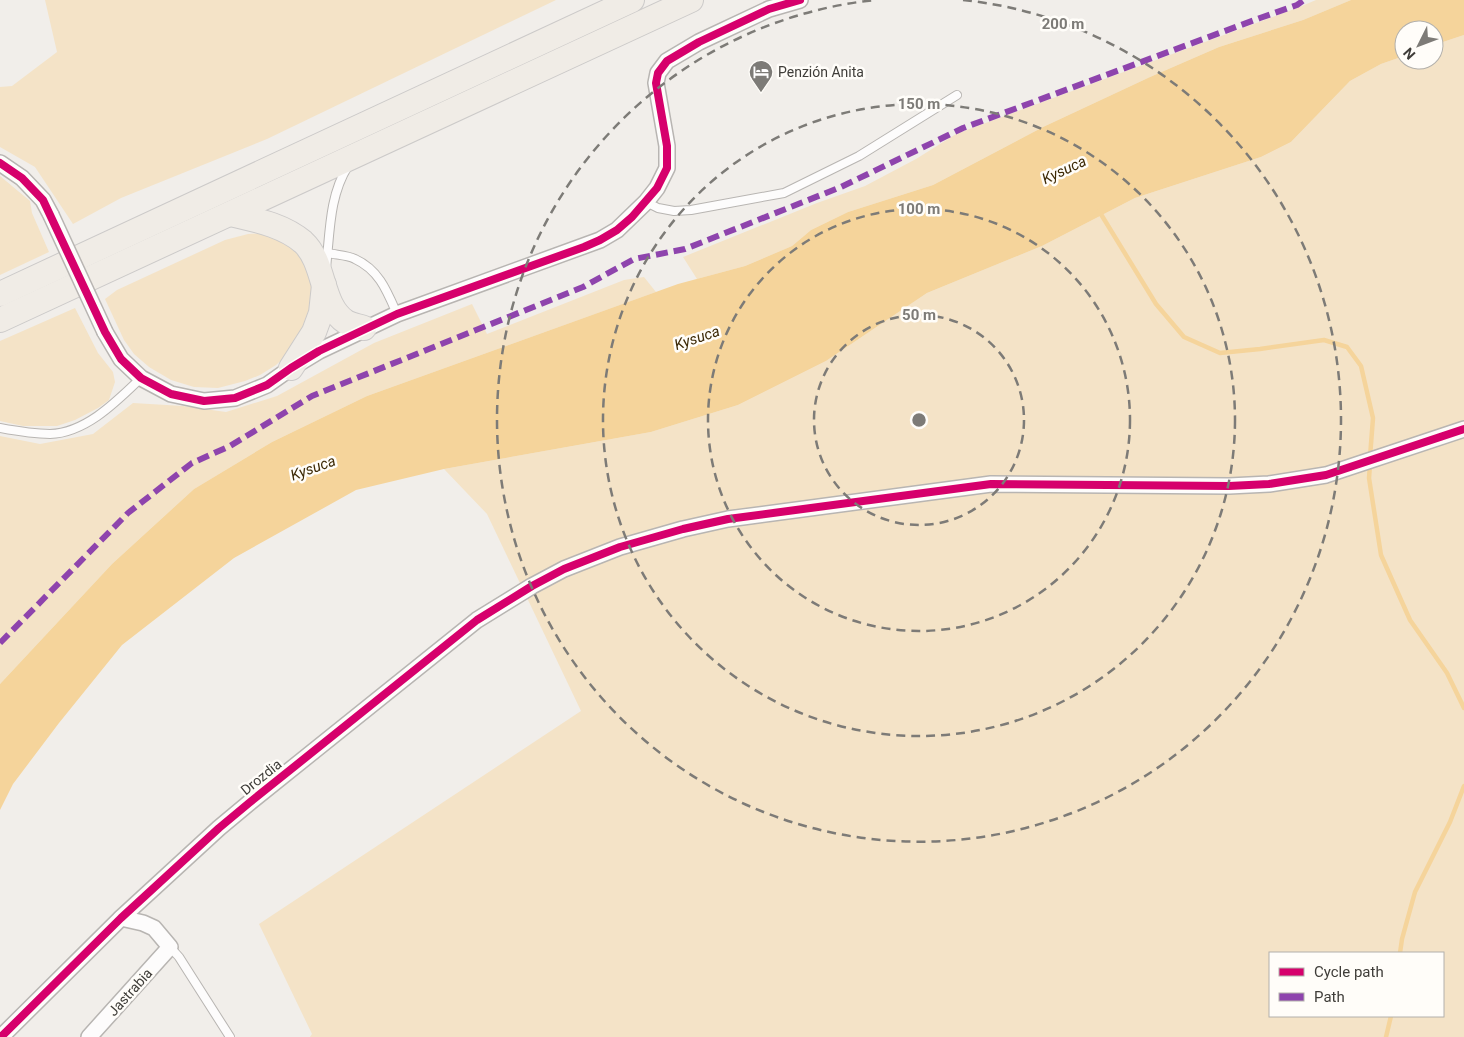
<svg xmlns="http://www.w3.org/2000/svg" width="1464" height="1037" viewBox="0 0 1464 1037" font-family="Roboto,sans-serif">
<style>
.green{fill:#f4e3c7;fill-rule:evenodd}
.water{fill:#f5d49b}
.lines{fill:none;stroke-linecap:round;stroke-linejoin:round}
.stream{stroke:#f5d49b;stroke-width:4.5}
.lane-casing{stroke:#b8b5b2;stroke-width:10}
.street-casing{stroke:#b8b5b2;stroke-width:18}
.primary-casing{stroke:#cccac9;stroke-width:26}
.lane{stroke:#fdfcfc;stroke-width:8}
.street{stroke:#fdfcfc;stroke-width:15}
.primary{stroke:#f0ece6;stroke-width:24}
.street-bridge-casing{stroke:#b8b5b2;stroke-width:18;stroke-linecap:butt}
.street-bridge{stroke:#fdfcfc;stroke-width:15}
.quiet{stroke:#8e44ad;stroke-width:6;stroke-dasharray:12 6;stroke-linecap:butt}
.cycleway-casing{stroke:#fffdf9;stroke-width:11}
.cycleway{stroke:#d6006c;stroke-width:8}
.ring{fill:none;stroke:#7d7b77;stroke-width:2.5;stroke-dasharray:9 6}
.labels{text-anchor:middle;stroke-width:5;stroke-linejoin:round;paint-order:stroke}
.poi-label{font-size:14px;fill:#3f3d39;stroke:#fffdf9;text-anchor:start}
.street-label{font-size:14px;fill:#3f3d39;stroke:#fffdf9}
.water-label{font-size:15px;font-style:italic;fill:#3d2a06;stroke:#fffdf9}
.centre{fill:#7d7b77;stroke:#fffdf9;stroke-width:2.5}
.ring-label{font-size:15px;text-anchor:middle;font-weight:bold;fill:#7d7b77;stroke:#fffdf9;stroke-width:5;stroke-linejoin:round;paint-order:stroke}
</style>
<rect width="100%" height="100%" fill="#f1eeea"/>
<!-- green -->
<g class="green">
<path d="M45,0H556L267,139L121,198L73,224L35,167L0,147V87L12,86L57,52Z"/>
<path d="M1316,0H1351L1303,20L1219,47L1150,77L1043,127L933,185L848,212L811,230L792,246L745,266L697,279L683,257L817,203L865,186L916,159L956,134L1297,8Z"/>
<path d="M1464,35V1037H310L312,1034L259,924L581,711L487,514L444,469L651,432L738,405L826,361L927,293L1042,246L1135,198L1261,157L1291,142L1350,81L1381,64L1404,56V60H1434V45ZM1270,953H1443V1016H1270Z"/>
<path d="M0,176L30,201L32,213L49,252L0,275Z"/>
<path d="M269,233L287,242L314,271L313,314L295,348L276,365L260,375L245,381L218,388L194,387L171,380L149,367L134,354L124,340L105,299L117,290L225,240L248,234Z"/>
<path d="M644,277L656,292L367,396L272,442L194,489L112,564L0,684V436L40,444L93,434L133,403L183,406L226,412L277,396L374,343L472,304L487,334L624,280Z"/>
<path d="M75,308L98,353L113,372L115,382L109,400L98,408L75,420L57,426H23L0,421V341Z"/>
</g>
<!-- water -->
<path class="water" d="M1351,0H1464V35L1434,45V30H1404V56L1381,64L1350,81L1291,142L1261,157L1135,198L1042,246L927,293L826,361L738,405L651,432L444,469L356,490L234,558L122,645L59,723L13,784L0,810V684L112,564L194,489L272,442L367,396L678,284L745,266L792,246L811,230L848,212L933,185L1043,127L1150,77L1219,47L1303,20Z"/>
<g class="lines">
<!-- stream -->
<g class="stream">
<path d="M1099,211L1156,304L1184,337L1220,353L1260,349L1324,340L1347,347L1361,366L1373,418L1370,457"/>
<path d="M1370,465L1369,478L1381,555L1410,620L1447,673L1464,708"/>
<path d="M1400,953L1402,939L1415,892L1450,822L1464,786"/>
<path d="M1386,1037L1391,1016"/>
</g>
<!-- lane casing -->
<g class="lane-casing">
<g id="lane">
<path d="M646,202L658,208L674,211L691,210L784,193L859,156L957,95"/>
<path d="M328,253C336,255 347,255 355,259C379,270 387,291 397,314"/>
<path d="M326,268C330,233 329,196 348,166"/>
<path d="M0,428C16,431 33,434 50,434C86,433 117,401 141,378"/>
<path d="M170,947L179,957L230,1037"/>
</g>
</g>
<!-- street casing -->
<g class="street-casing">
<g id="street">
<path d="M0,163L22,178L43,200L51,215"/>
<path d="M105,332L121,359L141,378L171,394L204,401L235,398L267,385L291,368L319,351L397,314L600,240L617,230L646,202L657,188L667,168V146L656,83L658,73L667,61L699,42L769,9L800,0"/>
<path d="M1,1037L121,918L219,828L249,803L477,620L532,586L564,569L620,547L683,529L728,519L991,484L1229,486L1269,484L1326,475L1464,429"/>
<path d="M89,1037L170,947L154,928L143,923L121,918"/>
</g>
</g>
<!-- primary casing -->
<g class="primary-casing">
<g id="primary">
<path d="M231,214C256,220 283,225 303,242C326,263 320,305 346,322C351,325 358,326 364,328"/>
<path d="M0,294L632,0"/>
<path d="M0,320L691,0"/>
<path d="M291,368L314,332L321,313L324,285"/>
</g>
</g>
<!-- lane -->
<use href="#lane" class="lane"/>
<!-- street -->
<use href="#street" class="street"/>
<!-- primary -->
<use href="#primary" class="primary"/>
<!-- street-bridge casing -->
<g class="street-bridge-casing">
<path id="street-bridge" d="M51,215L105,332"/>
</g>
<!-- street-bridge -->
<use href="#street-bridge" class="street-bridge"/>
<!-- quiet -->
<path class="quiet" d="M0,643L128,513L192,463L230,446L312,396L583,287L634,259L685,249L841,187L963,128L1260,18L1297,5L1304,0"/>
<!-- cycleway casing -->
<g class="cycleway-casing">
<g id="cycleway">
<path d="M0,163L22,178L43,200L105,332L121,359L141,378L171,394L204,401L235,398L267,385L291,368L319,351L397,314L584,247L600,240L617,230L632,217L657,188L667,168V146L656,83L658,73L667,61L699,42L769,9L800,0"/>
<path d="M1,1037L121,918L219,828L249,803L477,620L532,586L564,569L620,547L683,529L728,519L991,484L1229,486L1269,484L1326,475L1464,429"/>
</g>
</g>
<!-- cycleway -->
<use href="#cycleway" class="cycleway"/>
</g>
<!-- distance rings -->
<g class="ring">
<circle cx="919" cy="420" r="105"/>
<circle cx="919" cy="420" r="211"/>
<circle cx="919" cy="420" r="316"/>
<path d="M963 0A422 422 0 1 1 875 0"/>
</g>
<!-- icons -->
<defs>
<g id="hotel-pin" transform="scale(1.25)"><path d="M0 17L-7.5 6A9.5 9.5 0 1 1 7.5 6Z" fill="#7d7b77" stroke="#fffdf9"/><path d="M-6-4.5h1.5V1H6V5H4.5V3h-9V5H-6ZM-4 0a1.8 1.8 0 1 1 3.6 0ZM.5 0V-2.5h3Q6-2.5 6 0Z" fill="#fff"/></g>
</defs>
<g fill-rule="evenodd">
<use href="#hotel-pin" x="761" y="72"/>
</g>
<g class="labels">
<!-- poi labels -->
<g class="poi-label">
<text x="778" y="77">Penzión Anita</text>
</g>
<!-- street labels -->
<g class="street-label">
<text transform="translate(261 777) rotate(-39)" y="5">Drozdia</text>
<text transform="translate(130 992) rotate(-48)" y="5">Jastrabia</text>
</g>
<!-- water labels -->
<g class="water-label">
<text transform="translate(1064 170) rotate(-25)" y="5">Kysuca</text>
<text transform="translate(697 338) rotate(-19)" y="5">Kysuca</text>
<text transform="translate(313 468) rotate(-20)" y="5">Kysuca</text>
</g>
</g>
<circle cx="919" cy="420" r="8" class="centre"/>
<g class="ring-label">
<text x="1063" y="29">200 m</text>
<text x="919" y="109">150 m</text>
<text x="919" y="214">100 m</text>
<text x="919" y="320">50 m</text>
</g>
<!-- legend -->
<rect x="1269" y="952" width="175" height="65" fill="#fffdf9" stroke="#b2b0ac"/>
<rect x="1279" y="968" width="25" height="8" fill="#d6006c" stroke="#b2b0ac"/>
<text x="1314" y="977" font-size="15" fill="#3f3d39">Cycle path</text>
<rect x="1279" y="993" width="25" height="8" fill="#8e44ad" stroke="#b2b0ac"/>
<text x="1314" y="1002" font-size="15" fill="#3f3d39">Path</text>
<!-- north arrow -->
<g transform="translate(1419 45) rotate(228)"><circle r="24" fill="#fffdf9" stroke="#b2b0ac"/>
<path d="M0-4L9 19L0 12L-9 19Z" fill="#7d7b77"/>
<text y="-8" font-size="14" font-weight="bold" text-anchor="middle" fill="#3f3d39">N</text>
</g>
</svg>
